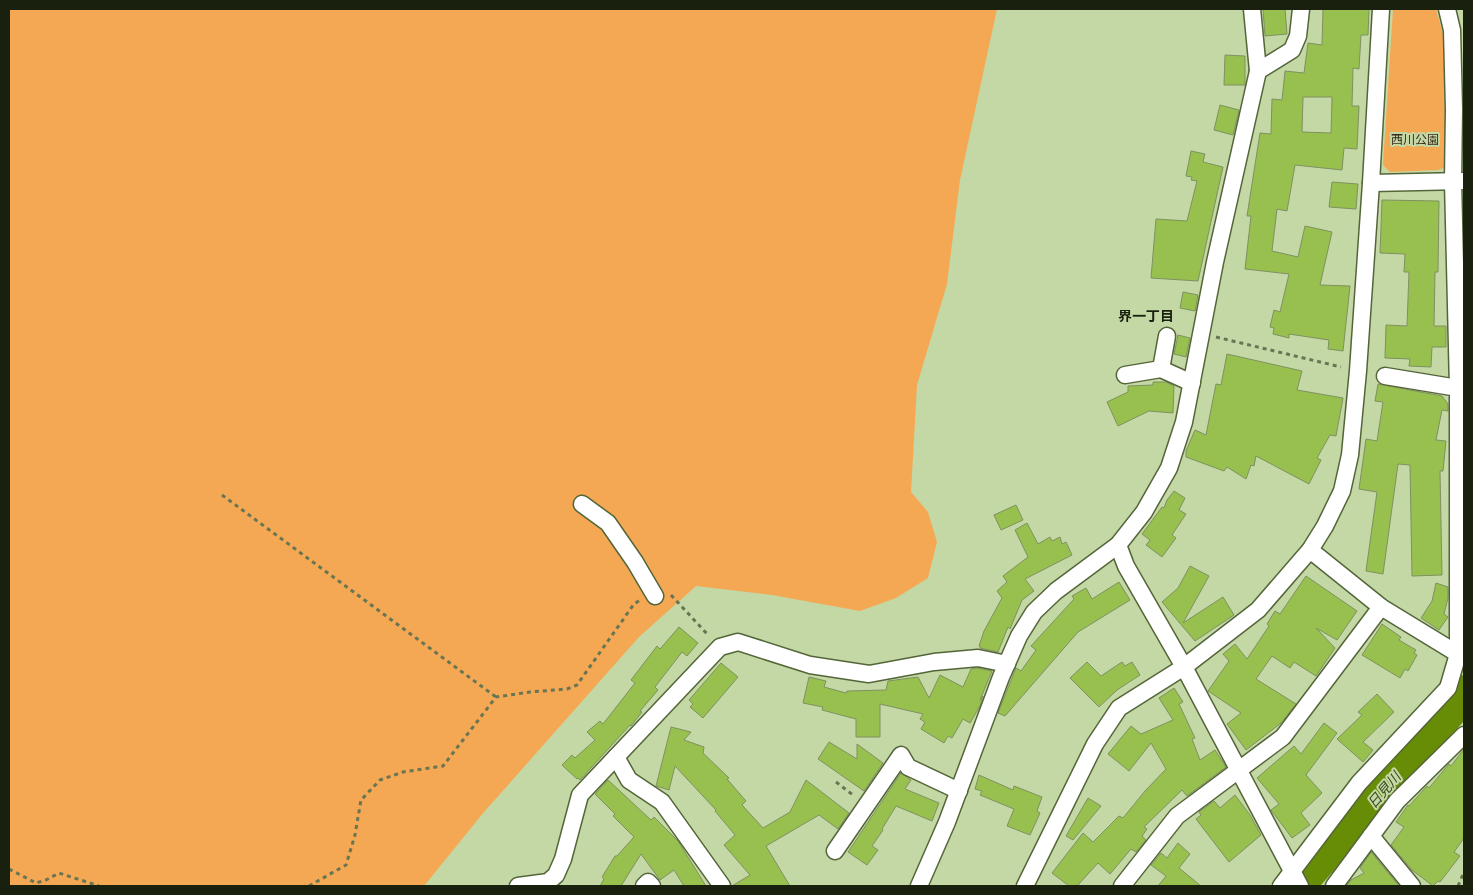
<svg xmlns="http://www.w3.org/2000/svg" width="1473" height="895" viewBox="0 0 1473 895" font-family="Mulish,'Noto Sans JP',sans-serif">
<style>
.green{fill:#f5a854}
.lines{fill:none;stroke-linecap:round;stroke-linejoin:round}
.river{stroke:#678c06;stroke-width:32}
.building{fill:#98c04e;stroke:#7e9161;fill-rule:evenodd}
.street-casing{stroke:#546638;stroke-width:19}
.path{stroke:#677553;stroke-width:3;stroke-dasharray:4 4;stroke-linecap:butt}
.street{stroke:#fff;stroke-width:16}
.labels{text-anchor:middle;stroke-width:4;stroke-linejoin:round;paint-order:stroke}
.park-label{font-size:12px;fill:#3b2b1b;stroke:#c3d8a5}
.neighbourhood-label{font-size:14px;font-weight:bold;fill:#19200d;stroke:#c3d8a5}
.water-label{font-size:14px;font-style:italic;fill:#39491c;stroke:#c3d8a5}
</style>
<rect width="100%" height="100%" fill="#c3d8a5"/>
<!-- green -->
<g class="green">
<path d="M9,9H997L960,180L947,284L917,385L911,492L928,512L937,542L928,578L896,598L860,611L772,595L696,586L639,637L484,812L424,886H9Z"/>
<path d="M1393,9H1436L1443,34L1446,167L1438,170L1390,172L1383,165Z"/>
</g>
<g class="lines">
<!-- river -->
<path class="river" d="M1299,886L1461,700L1464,691"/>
</g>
<!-- building -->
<g class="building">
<path d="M1263,9H1285L1287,34L1265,36Z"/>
<path d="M1323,9H1369L1368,35H1361L1359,69L1353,68L1352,106H1359L1357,149L1344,148L1342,170L1295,165L1287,211L1277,209L1272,251L1298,257L1305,226L1332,232L1320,285L1350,286L1343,351L1328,349L1329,340L1289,334V338L1273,334L1274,328L1270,327L1274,310L1280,312L1289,274L1245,269L1251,216H1247L1260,133L1271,134L1272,99L1282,100L1285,71L1304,73L1308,43L1322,45ZM1303,97H1332L1331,133L1302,132Z"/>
<path d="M1225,55L1245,56V85H1224Z"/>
<path d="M1220,105L1239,110L1233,135L1214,130Z"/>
<path d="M1191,151L1205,154L1203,162L1223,167L1198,281L1151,278L1156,219L1187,221L1197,181L1191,180L1192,177L1186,176Z"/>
<path d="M1332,182L1358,184L1356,209L1329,207Z"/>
<path d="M1382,200L1439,201L1438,272H1435L1434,326H1446V347H1432L1431,367L1409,366L1410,359L1385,358L1386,325L1407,326L1409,272H1404L1405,254L1380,253Z"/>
<path d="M1183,292L1198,295L1195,311L1180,308Z"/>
<path d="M1178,335L1190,338L1186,357L1174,354Z"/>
<path d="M1227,354L1302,371L1297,390L1343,398L1336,436L1330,435L1317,458L1321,460L1309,484L1256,456L1254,466L1251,465L1246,479L1227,467L1224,471L1186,457V451L1195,430L1206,435L1216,384L1221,385Z"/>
<path d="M1153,382H1166L1174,386L1173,413L1149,411L1118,426L1107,402L1128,392V386L1153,385Z"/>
<path d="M1378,384L1442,396L1448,404V411L1442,410L1436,440L1446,441L1443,471H1440L1442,575L1412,576L1410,465L1398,464L1383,574L1366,571L1377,492L1359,489L1366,439L1377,441L1383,402L1375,401Z"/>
<path d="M1174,491L1185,498L1179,510L1186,514L1172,535L1176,538L1162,557L1146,545L1150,540L1142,534L1162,507L1164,508L1167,500Z"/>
<path d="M1016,505L1023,520L1001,530L994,515Z"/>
<path d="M1027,523L1038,544L1050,537L1052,541L1060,537L1062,544L1066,542L1072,555L1025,579L1034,591L1022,600L1010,629L1008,627L998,652L980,648V646H979L984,631L1002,598L997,591L1007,582L1003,576L1028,557L1015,530Z"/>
<path d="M1190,566L1209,576L1183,623L1223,597L1234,615L1195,641L1162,602L1178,588Z"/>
<path d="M1306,576L1357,611L1337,640L1316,628L1335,648L1316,676L1294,662L1290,668L1272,656L1256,679L1296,704L1281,723L1246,750L1227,724L1241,713L1208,691L1229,661L1223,654L1235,644L1247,659L1269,626L1267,624L1275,611L1280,614Z"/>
<path d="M1119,582L1130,600L1078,632L1005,716L998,713L1016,668L1021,671L1036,650L1031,646L1074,599L1072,596L1086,588L1092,599Z"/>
<path d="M1436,583L1448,587V598L1444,614L1448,617L1439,630L1421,618L1432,601Z"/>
<path d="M1382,624L1401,637L1399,640L1416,650L1414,653L1417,655L1408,671L1405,669L1400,678L1362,655Z"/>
<path d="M679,627L698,643L687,656L682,652L655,687L658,690L640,711L642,712L631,726L630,725L580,780L578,778L577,779L562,765L572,755L575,758L595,740L587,732L600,721L603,724L635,683L631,680L657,646L660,649Z"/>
<path d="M1087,662L1101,676L1122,662L1125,666L1132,662L1140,675L1117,690L1099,707L1070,678Z"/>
<path d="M721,663L738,677L703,718L690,707L693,704L689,700Z"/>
<path d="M977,668L992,671L980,700L983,696L980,706L970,723L963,719L952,738L948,736L944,743L921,729L925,722L920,719L923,714L880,704V737H856V719L822,710L823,707L803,703L809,677L826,681L824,687L846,693L847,691L886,690L888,681L918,677L929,698L940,675L963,687L971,669Z"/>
<path d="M1174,688L1183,702L1179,704L1195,738L1192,739L1200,760L1215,750L1226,767L1187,796L1182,790L1144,827L1147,829L1142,836L1146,840L1136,852L1131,849L1110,874L1098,863L1077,886H1069L1052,873L1083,833L1093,842L1119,816L1123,818L1145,791L1166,769L1151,743L1129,771L1108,754L1131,726L1141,734L1173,720L1159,698Z"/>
<path d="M1377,694L1394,712L1363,742L1373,750L1363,762L1337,739L1362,715L1358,712Z"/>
<path d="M1324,723L1337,733L1306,775L1322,793L1301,813L1310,825L1292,838L1271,810L1279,804L1257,778L1294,746L1301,754Z"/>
<path d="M671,727L691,732L684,740L704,747L703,753L729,778L727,779L746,801L742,805L763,828L790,812L806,780L849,813L838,829L819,815L766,846L790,886H732L750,875L724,845L735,835L715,811L716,810L675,766L669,790L656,786Z"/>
<path d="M829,742L857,759V744L883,763L864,791L818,759Z"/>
<path d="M1464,749V838L1454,852L1460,856L1440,882L1438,881L1433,886L1412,870L1391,845L1404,827L1396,822L1408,805L1409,806L1427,786L1429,788L1449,764L1451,766Z"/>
<path d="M901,773L911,780L905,789L939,803L932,821L896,806L882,829L883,830L872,846L878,850L867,865L848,852Z"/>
<path d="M979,775L1013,790L1014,786L1042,797L1037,811L1040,813L1030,835L1007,826L1014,809L980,795L982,791L975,789Z"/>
<path d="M608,780L651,820L654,817L678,841L706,886H684L674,870L660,880L641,854L621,886H600L604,879L602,877L615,856H617L634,837L613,816L615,814L595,794Z"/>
<path d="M1235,795L1250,815L1261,835L1229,862L1196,819L1201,815L1199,812L1214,801L1220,808Z"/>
<path d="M1088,798L1101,806L1073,840L1066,836Z"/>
<path d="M1178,843L1190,854L1179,868L1201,886H1158L1166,876L1151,865L1161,853L1167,858Z"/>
<path d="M1371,852L1399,886H1346L1351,880L1364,873L1360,868Z"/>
</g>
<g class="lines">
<!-- street casing -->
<g class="street-casing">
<g id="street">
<path d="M1258,71L1292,50L1298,36L1301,9"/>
<path d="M1371,183L1464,181"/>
<path d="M1161,369L1167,336"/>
<path d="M1125,375L1161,369L1192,383"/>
<path d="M1385,376L1458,388"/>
<path d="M582,504L608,523L635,562L655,596"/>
<path d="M1118,545L1126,566L1184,667L1300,886"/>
<path d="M1310,550L1381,607L1458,654L1464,655"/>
<path d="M616,757L629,780L662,802L722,886"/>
<path d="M1371,836L1412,886"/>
<path d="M835,851L901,755L908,767L959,791"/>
<path d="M518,886L548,882L556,875L563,859L580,795L720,647L738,642L810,665L869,674L934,662L978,658L1007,664"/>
<path d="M644,886L648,882L652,886"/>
<path d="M919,886L947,822L1001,677L1019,636L1034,612L1056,591L1118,545L1144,512L1169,468L1184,422L1215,262L1258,71L1252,9"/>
<path d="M1025,886L1095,744L1119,708L1184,667L1258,610L1310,550L1325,526L1342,491L1350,455L1358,371L1371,183L1381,9"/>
<path d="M1122,886L1177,816L1283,737L1381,607"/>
<path d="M1281,886L1359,783L1448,688L1458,654V388L1453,181L1454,109L1452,30L1447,9"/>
<path d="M1334,886L1397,801L1464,735"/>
</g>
</g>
<!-- path -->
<g class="path">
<path d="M1216,337L1341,367"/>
<path d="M222,495L496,697"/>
<path d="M671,595L709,636"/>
<path d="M836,782L853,795"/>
<path d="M9,869L36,883L46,880L59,873L99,886"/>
<path d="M309,886L346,865L355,835L361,800L380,780L403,772L443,766L496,697L530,692L567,689L577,685L634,604L640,600"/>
<path d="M1458,886L1464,872"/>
</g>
<!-- street -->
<use href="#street" class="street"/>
</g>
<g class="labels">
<!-- park labels -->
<g class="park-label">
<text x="1415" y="144">西川公園</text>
</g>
<!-- neighbourhood labels -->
<g class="neighbourhood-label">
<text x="1146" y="321">界一丁目</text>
</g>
<!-- water labels -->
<g class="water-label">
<text transform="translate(1384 790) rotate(-49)" y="5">日見川</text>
</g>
</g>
<!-- border -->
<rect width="1473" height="895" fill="none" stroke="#19200d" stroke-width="20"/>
</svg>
